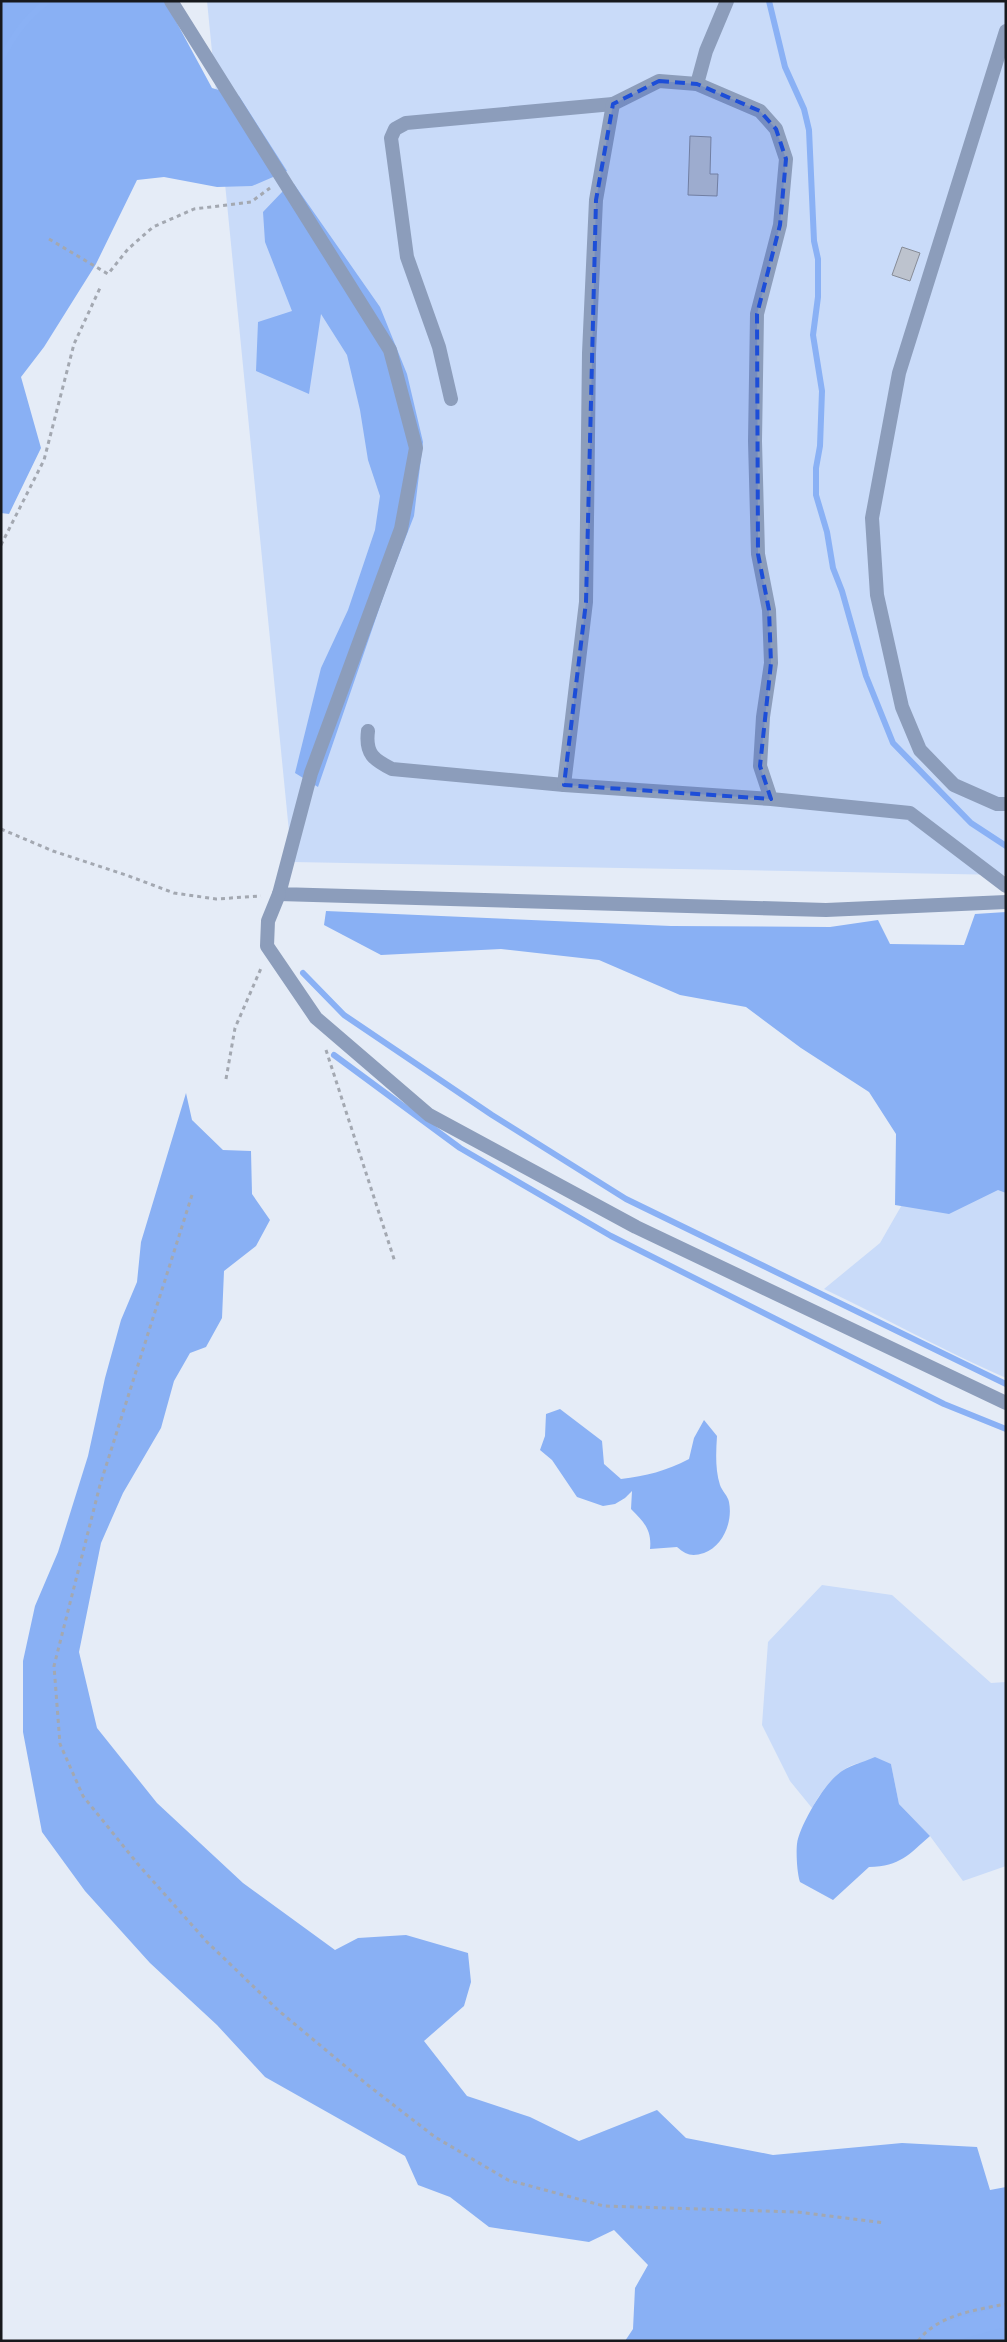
<svg xmlns="http://www.w3.org/2000/svg" width="1007" height="2342" viewBox="0 0 1007 2342" font-family="Lora,serif">
<style>
.green{fill:#c9dbf9}
.forest{fill:#89b0f4}
.water{fill:#8ab1f5}
.lines{fill:none;stroke-linecap:round;stroke-linejoin:round}
.stream{stroke:#8ab1f5;stroke-width:6}
.canal{stroke:#8ab1f5;stroke-width:21}
.building{fill:#bdc3ce;stroke:#868b96}
.path{stroke:#a3a8b1;stroke-width:3;stroke-dasharray:4 4;stroke-linecap:butt}
.minor{stroke:#8c9dbb;stroke-width:14}
.marked{fill:#1d4ed8;fill-opacity:0.2;stroke:#1d4ed8;stroke-width:4;stroke-dasharray:10 6;stroke-linejoin:round}
</style>
<rect width="100%" height="100%" fill="#e5ecf7"/>
<!-- green -->
<g class="green">
<path d="M207,1H1006V875L292,862Z"/>
<path d="M1006,1115V1378C944,1351 885,1318 824,1289L880,1243L907,1196Z"/>
<path d="M822,1585L892,1595L991,1683L1006,1682V1866L963,1881L930,1836L899,1804L891,1764C881,1764 869,1762 859,1763C839,1767 821,1791 812,1808L790,1781L762,1725L768,1642Z"/>
</g>
<!-- forest -->
<g class="forest">
<path d="M1,1H165L212,88L239,96L287,171L252,186L217,187L164,177L137,180L96,264L44,347L21,377L41,448L9,514L1,513Z"/>
<path d="M294,184L380,307L407,374L423,442L414,516L388,583L318,787L295,773L321,668L348,610L375,530L380,496L368,460L360,410L347,355L321,314L309,394L256,371L258,322L292,311L265,242L263,212L283,191Z"/>
<path d="M326,911L671,926L830,927L878,920L890,944L964,945L975,914L1006,912V1193L998,1190L949,1214L895,1205L896,1134L869,1092L801,1048L746,1007L680,995L599,960L501,949L381,955L324,925Z"/>
<path d="M186,1093L192,1120L223,1150L251,1151L252,1194L270,1220L256,1246L224,1271L222,1318L206,1347L190,1353L174,1381L161,1428L123,1493L101,1543L79,1652L97,1728L157,1803L243,1883L335,1950L358,1938L406,1935L468,1953L471,1982L464,2006L424,2041L467,2096L530,2117L579,2141L657,2110L686,2138L773,2155L902,2143L977,2147L990,2190L1006,2187V2341H625L633,2329L635,2288L648,2265L614,2230L589,2242L489,2227L450,2197L418,2185L405,2156L265,2077L217,2025L150,1963L85,1891L42,1832L23,1732V1661L35,1606L58,1552L88,1456L105,1378L121,1320L137,1282L141,1242Z"/>
</g>
<!-- water -->
<g class="water">
<path d="M560,1409L602,1441L604,1464L621,1479C646,1476 666,1471 689,1459L694,1438L704,1420L717,1436C716,1452 715,1469 720,1485C722,1491 728,1496 729,1502C733,1522 723,1546 704,1553C692,1557 686,1555 677,1547L650,1549C652,1530 644,1522 631,1509L632,1491L625,1498L615,1504L603,1506L577,1497L552,1460L540,1450L545,1436L546,1414Z"/>
<path d="M875,1757L891,1764L899,1804L930,1836C908,1855 901,1866 869,1867L833,1900L800,1882C797,1873 796,1853 797,1844C799,1827 823,1786 837,1775C848,1765 862,1763 875,1757Z"/>
</g>
<g class="lines">
<!-- stream -->
<g class="stream">
<path d="M769,1L785,67L804,109L809,130L814,241L818,259V297L813,335L822,391L820,446L816,468V495L827,532L833,568L842,591L866,676L893,743L971,823L1006,846"/>
<path d="M1,60C13,36 26,17 48,1"/>
<path d="M1,184L3,206L1,209"/>
<path d="M303,973L344,1015L492,1115L626,1199L1006,1384"/>
<path d="M334,1055L460,1148L611,1236L944,1404L1006,1429"/>
</g>
<!-- canal -->
<path class="canal" d="M934,2341L938,2335L994,2319L1006,2317"/>
</g>
<!-- building -->
<g class="building">
<path d="M690,136L711,137L710,174H718L717,196L688,195Z"/>
<path d="M902,247L920,253L910,281L892,275Z"/>
</g>
<g class="lines">
<!-- path -->
<g class="path">
<path d="M49,239L108,274L128,249L153,227L194,209L251,202L270,188"/>
<path d="M1,545L44,460L74,344L100,288"/>
<path d="M1,829L53,851L126,875L174,893L216,899L261,896"/>
<path d="M326,1050L395,1262"/>
<path d="M226,1079L235,1028L262,966"/>
<path d="M192,1195L100,1485L54,1666L60,1744L83,1796L137,1863L206,1941L279,2011L369,2086L435,2137L508,2180L604,2206L797,2212L885,2223"/>
<path d="M918,2341C938,2315 975,2310 1006,2304"/>
</g>
<!-- minor -->
<g class="minor">
<path d="M171,1L390,350L416,448L401,529L311,773L279,894L826,910L1006,902"/>
<path d="M1006,31L899,373L872,518L877,595L902,707L920,750L954,785L997,804H1006"/>
<path d="M697,84L706,51L727,1"/>
<path d="M451,399L439,347L407,257L391,138L395,129L406,123L613,104"/>
<path d="M368,731C365,754 374,760 392,769L564,785"/>
<path d="M771,799L760,766L763,717L771,663L769,610L758,554L755,441L757,314L780,225L786,159L776,129L760,111L697,84L659,81L613,104L596,200L589,353L586,602L564,785L771,799L910,813L1006,886"/>
<path d="M279,894L268,921L267,946L316,1018L429,1115L636,1227L1006,1403"/>
</g>
</g>
<!-- marked area -->
<path class="marked" d="M659,81L697,84L760,111L776,129L786,159L780,225L757,314L758,554L769,610L771,663L760,766L771,799L564,785L586,602L596,200L613,104Z"/>
<!-- border -->
<rect width="1007" height="2342" fill="none" stroke="#17191d" stroke-width="5"/>
</svg>
